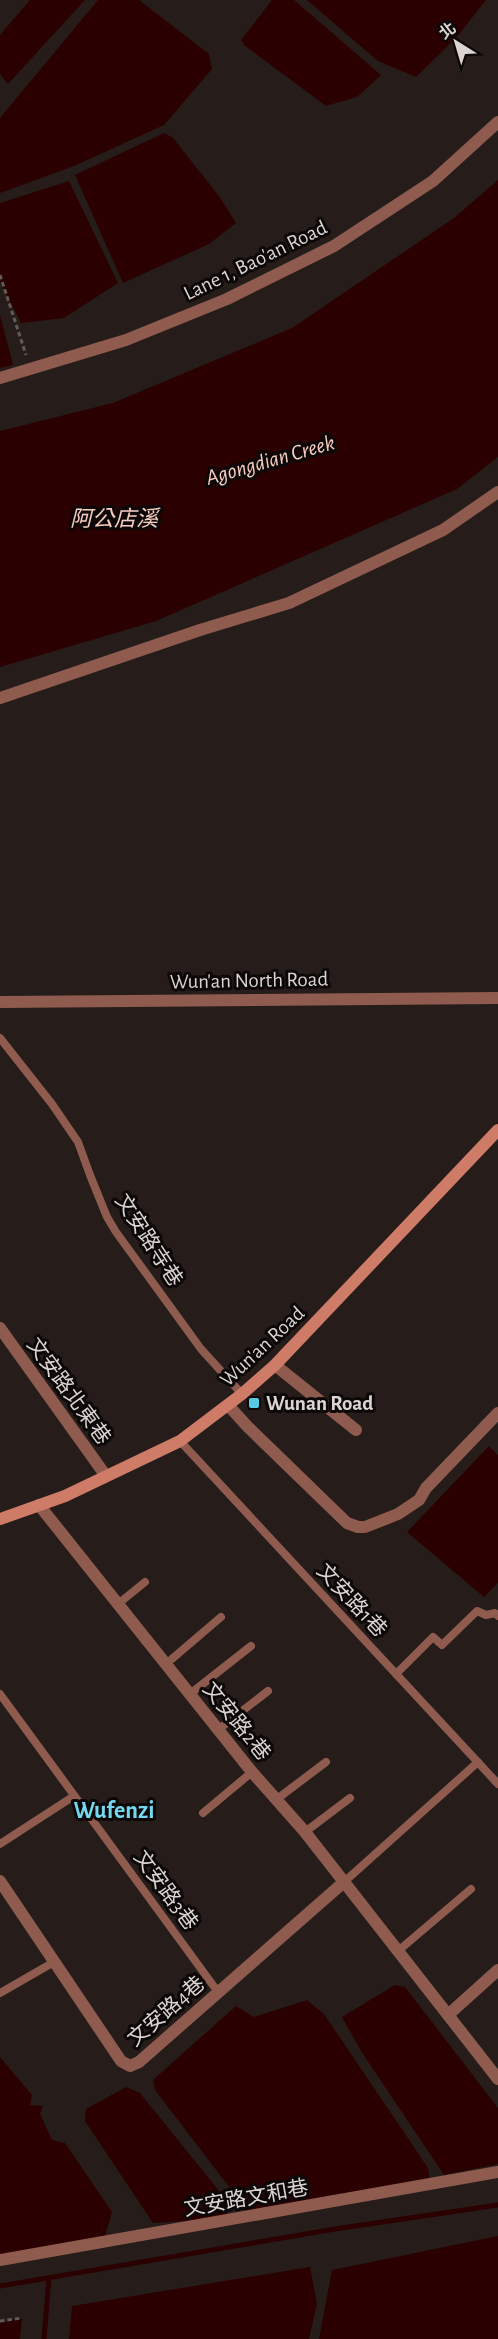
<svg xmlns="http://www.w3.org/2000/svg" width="498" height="2339" viewBox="0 0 498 2339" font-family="'Alegreya Sans','Noto Sans TC',sans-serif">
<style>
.water{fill:#2a0000}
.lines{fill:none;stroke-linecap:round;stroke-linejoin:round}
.stream{stroke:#2a0000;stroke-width:5}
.path{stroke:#635b58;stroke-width:3;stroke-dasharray:4.5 3;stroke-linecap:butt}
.lane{stroke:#8e5b4e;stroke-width:8}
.street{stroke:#8e5b4e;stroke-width:12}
.secondary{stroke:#ce7c67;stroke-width:12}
.poi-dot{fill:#57c9e3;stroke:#0c0807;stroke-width:2}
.labels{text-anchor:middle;stroke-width:6;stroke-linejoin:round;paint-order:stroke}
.street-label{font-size:21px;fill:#dbd4d2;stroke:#0c0807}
.poi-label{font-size:21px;font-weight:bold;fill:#dbd4d2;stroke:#0c0807;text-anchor:start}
.water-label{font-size:22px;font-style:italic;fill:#f8cdc1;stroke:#0c0807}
.quarter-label{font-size:24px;font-weight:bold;fill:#72d7ef;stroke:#0c0807}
</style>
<rect width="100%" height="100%" fill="#261d1a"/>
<!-- water -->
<g class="water">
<path d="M30,0H85L8,84L0,74V35Z"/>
<path d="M98,0H139L209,54L212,69L164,125L74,166L0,193V118Z"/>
<path d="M272,0H294L381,75L357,97L326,106L244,45L241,40Z"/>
<path d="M307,0H486L456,38L416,77L378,61Z"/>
<path d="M164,133L173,138L219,196L236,223L209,244L123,283L75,175Z"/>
<path d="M498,180V457L457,489L156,621L0,667V431L113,403L292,328L454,218Z"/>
<path d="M69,181L118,283L64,318L21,323L0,282V203Z"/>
<path d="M0,315L13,365L0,368Z"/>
<path d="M489,1446L498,1455V1583L484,1597L407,1532Z"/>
<path d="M395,1985L405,1987L498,2108V2164L444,2175L361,2051L342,2017Z"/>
<path d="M307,2000L324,2014L428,2168L430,2180L241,2214L246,2209L155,2090L153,2080L236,2006L254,2017Z"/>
<path d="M0,2057L32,2095L30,2105L43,2106L40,2114L52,2140L65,2143L112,2212L105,2236L0,2255Z"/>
<path d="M126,2087L140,2093L216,2187L225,2200L226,2212L231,2218L153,2223L85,2121L86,2109Z"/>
<path d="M498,2236V2339H319L332,2270Z"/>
<path d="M310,2267L317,2304L309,2339H69L72,2306Z"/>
<path d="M22,2318L20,2339H0V2323Z"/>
</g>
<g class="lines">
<!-- stream -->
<g class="stream">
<path d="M0,2286L335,2229L498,2205"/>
<path d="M44,2339L49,2278"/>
</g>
<!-- path -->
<g class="path">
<path d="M0,275L26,355"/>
<path d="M0,2321L22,2318"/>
</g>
<!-- lane -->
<g class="lane">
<path d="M0,1038L52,1104L78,1142L90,1175L107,1217L116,1232L201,1349L242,1394"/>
<path d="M180,1441L498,1784"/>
<path d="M118,1604L145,1582"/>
<path d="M166,1664L221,1617"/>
<path d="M396,1674L433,1637L442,1645L477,1611L486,1615L495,1613L498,1616"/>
<path d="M0,1694L218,1992"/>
<path d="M190,1694L251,1646"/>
<path d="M219,1729L268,1691"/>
<path d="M277,1799L326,1762"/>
<path d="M203,1813L252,1772"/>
<path d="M305,1832L350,1798"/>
<path d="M0,1844L74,1796"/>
<path d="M344,1882L478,1762"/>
<path d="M398,1951L471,1889"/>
<path d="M0,1993L54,1962"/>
</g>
<!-- street -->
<g class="street">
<path d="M0,378L126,340L227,299L334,246L433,181L498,122"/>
<path d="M0,698L200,630L289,603L443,530L498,492"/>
<path d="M0,1002L498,998"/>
<path d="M0,1328L106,1476"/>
<path d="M275,1365L356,1430"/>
<path d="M228,1405L247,1426L347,1523L358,1527H365L398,1514L419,1500L426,1488L498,1413"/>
<path d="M39,1505L252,1772L305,1832L498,2079"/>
<path d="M0,1881L121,2061L130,2066L139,2062L344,1882"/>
<path d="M448,2015L498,1970"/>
<path d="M0,2260L498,2172"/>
</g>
<!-- secondary -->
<path class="secondary" d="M0,1519L65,1496L180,1441L242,1394L275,1365L498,1130"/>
</g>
<!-- markers -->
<rect class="poi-dot" x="248" y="1397" width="12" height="12" rx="3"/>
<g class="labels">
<!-- street labels -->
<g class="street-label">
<text transform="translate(255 260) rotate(-26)" y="7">Lane 1, Bao'an Road</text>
<text transform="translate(249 980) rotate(-1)" y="7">Wun'an North Road</text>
<text transform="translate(149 1240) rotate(57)" y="7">文安路寺巷</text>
<text transform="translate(262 1346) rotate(-43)" y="7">Wun'an Road</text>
<text transform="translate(69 1391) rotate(54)" y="7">文安路北東巷</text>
<text transform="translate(352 1600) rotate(47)" y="7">文安路1巷</text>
<text transform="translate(237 1721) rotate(51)" y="7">文安路2巷</text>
<text transform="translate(166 1890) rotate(54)" y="7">文安路3巷</text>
<text transform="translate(166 2011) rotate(-41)" y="7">文安路4巷</text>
<text transform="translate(246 2198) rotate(-10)" y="7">文安路文和巷</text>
</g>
<!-- poi labels -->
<g class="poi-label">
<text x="266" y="1410">Wunan Road</text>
</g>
<!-- water labels -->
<g class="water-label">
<text transform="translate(270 459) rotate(-16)" y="8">Agongdian Creek</text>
<text x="114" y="526">阿公店溪</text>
</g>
<!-- quarter labels -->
<g class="quarter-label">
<text x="114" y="1818">Wufenzi</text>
</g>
</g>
<!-- north arrow -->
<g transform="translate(456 42) rotate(323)" stroke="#0c0807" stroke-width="4.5" paint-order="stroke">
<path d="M0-4.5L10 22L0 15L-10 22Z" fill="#dbd4d2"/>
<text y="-9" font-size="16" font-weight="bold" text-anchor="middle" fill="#dbd4d2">北</text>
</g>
</svg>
